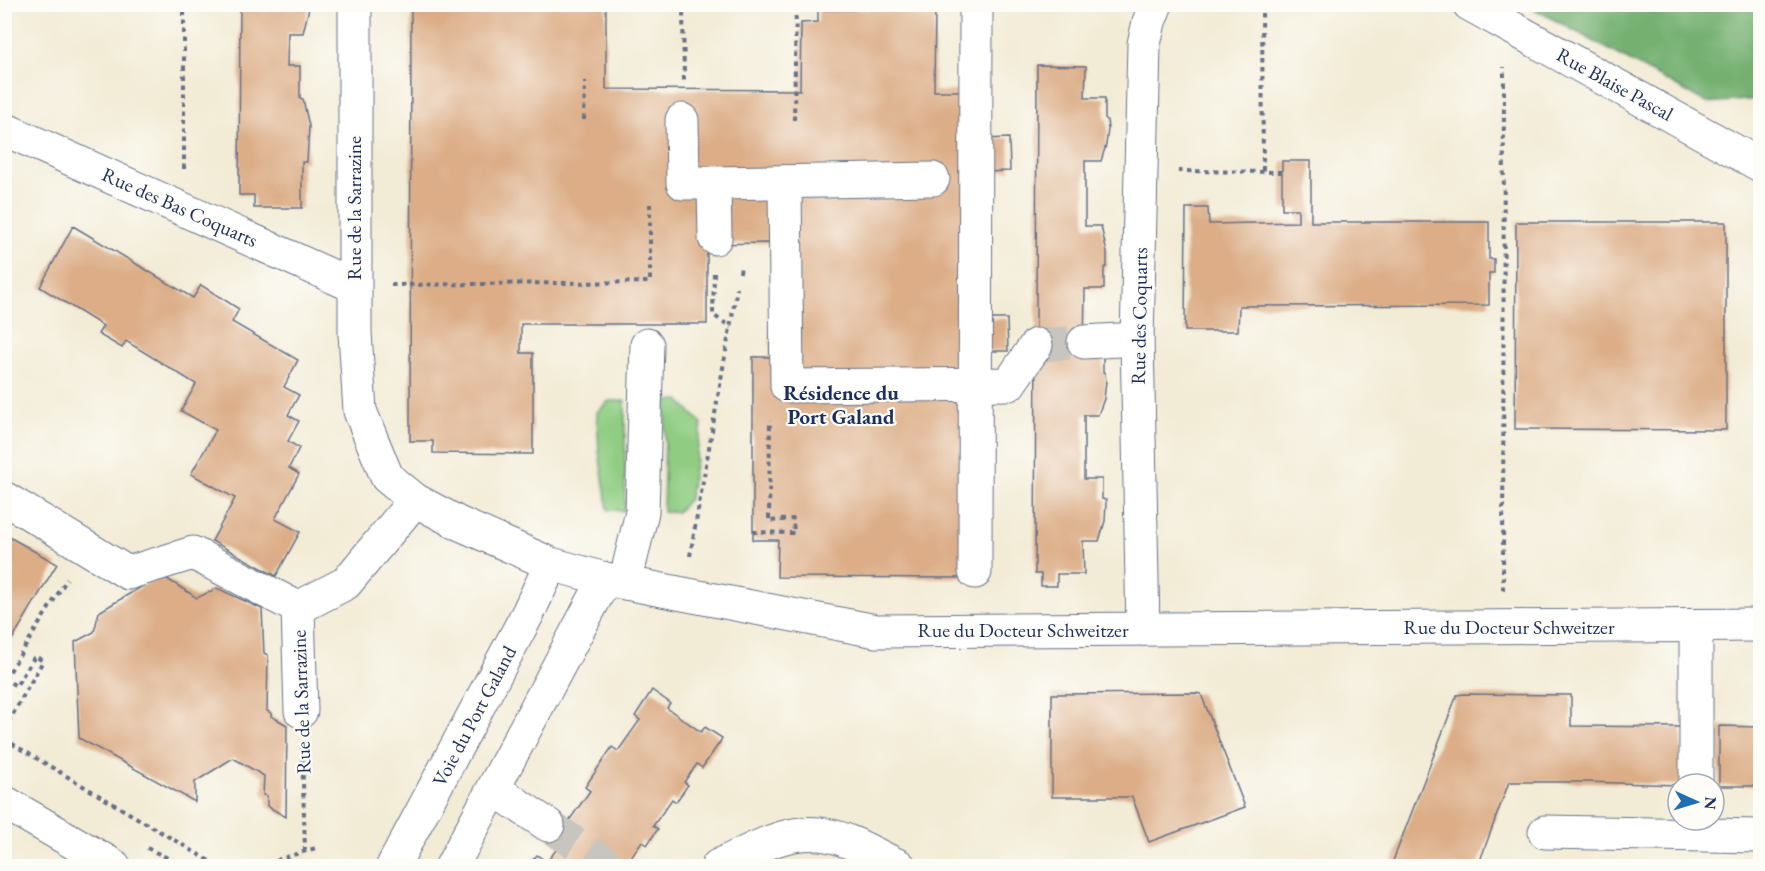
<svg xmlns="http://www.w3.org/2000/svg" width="1765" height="871" viewBox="0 0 1765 871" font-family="'EB Garamond',serif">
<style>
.green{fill:#90cd83;stroke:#567e70;stroke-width:1.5}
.forest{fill:#74b071;stroke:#487068;stroke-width:1.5}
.building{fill:#dcad87}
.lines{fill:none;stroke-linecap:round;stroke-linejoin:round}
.minor-tunnel{stroke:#c7c5bd;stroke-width:33;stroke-dasharray:33 16;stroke-linecap:butt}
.minor-casing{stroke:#667188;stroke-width:35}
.path{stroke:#667188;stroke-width:4;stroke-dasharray:4.5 4.5;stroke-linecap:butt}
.minor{stroke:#fff;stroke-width:33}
.labels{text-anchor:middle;stroke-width:4.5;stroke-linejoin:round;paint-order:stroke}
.street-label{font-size:20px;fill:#1b2f5e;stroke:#fdfcf7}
.neighbourhood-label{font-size:21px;font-weight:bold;fill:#1b2f5e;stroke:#fdfcf7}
</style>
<rect width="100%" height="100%" fill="#fdfcf7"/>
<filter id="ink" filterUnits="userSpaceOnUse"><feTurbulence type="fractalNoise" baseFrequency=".0167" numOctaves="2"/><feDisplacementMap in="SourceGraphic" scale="12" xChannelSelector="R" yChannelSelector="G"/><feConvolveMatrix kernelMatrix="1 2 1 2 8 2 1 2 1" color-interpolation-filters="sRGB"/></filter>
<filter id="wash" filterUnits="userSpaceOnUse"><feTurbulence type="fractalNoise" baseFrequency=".008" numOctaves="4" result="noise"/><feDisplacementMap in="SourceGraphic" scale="24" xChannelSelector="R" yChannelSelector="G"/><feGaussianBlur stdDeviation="1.35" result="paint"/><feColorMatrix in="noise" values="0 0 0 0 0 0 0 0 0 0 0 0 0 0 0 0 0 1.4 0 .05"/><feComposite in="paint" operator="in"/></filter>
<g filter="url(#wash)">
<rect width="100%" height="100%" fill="#f2ebd5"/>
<!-- green -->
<g class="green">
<path d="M679,400L702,424L689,499L677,512H663L666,401Z"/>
<path d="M609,401H625V511L608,510L599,452L597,412Z"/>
</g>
<!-- forest -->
<path class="forest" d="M1527,5H1760V99L1707,103Z"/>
<g id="blocks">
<!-- building -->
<g class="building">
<path d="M240,4H310L303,33H288L287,66H300V98L303,99L309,126L307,162H302V208H254V195H239Z"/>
<path d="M411,4H606V89L800,90L801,23L818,22V10L935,9L934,91H966L964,578L777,577L778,540H753V357H770L771,243L707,244V324H521V353H533V454L433,453V441H410Z"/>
<path d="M1037,65L1086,66L1085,98H1105V118L1107,120L1108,129L1106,145L1101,161H1085V226H1101L1107,253V266L1104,269V289H1085L1084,352H1103V372L1105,373L1106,381L1104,399L1098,415H1084V479H1102V499L1106,500V503L1105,521L1099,541H1083L1084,574H1057V586H1041V574H1035Z"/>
<path d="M1009,138L1010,171L984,172V139Z"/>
<path d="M1282,161H1311V222H1489V259H1494V273H1489V305L1239,306L1238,331H1185L1186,208H1208L1209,224L1298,222V209H1282Z"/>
<path d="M1516,222H1726V430L1515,429Z"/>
<path d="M73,226L193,298L201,285L239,309L232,322L298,360L284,387L299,395L288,415L299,421L288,441L299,448L289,468L299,474L275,519L300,532L276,576L212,541L235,498L191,474L216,430L181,411L196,384L126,341L122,348L98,334L103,326L40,287Z"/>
<path d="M988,319H1007L1008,351H989Z"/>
<path d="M4,534L57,564L4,653Z"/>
<path d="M161,575L197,598L217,588L262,609L264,653L268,655L267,711L271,713V716L287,725L286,817L267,806V796L263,795L264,776L233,758L195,782V802L79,738L75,642L94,632L99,612Z"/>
<path d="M652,690L670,703L667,708L701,732L705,727L722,738L720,742L702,768L697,764L684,782L688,785L676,802L672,799L653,826L658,829L647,845L642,841L625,866H528L537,855L547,862L559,846L548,839L562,819L568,822L590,791L585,787L612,747L618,751L640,720L635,716Z"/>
<path d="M1194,693L1201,694L1245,807L1149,842L1132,797H1052V694Z"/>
<path d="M1464,694L1571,695V726L1682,727V784L1678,785L1586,782H1509L1478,866H1391L1457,695Z"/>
<path d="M1719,726L1760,727V786H1719Z"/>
</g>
</g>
</g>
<g filter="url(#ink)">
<use href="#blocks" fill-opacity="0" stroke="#667188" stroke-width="1.5"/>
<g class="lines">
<!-- minor-tunnel -->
<g class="minor-tunnel">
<path d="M1036,345L1084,342"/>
<path d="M548,825L610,866"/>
</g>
<!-- minor casing -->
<g class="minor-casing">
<g id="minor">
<path d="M355,4V333L360,411L387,477L415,500L458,523L551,564L605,579L876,631L1760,625"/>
<path d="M1469,4L1760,165"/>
<path d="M682,120L683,183H714"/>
<path d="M4,129L354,286"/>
<path d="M785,182L787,386L1009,384L1036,345"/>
<path d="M715,238L714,183L933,179"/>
<path d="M1084,342L1137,339"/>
<path d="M4,498L128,573L193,553L298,608"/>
<path d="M975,572L976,4"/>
<path d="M625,583L642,512L647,345"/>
<path d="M1696,626V784"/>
<path d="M1143,629L1137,339L1144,44L1149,22L1156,4"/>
<path d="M301,711L298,608L346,583L415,500"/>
<path d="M494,789L548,825"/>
<path d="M4,802L114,866"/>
<path d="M1545,832L1760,836"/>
<path d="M393,866L528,613L551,564"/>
<path d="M452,866L605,579"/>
<path d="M718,866C754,849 790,826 831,836C849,839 881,858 899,866"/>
</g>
</g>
<!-- path -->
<g class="path">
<path d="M683,4L684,83"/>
<path d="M1262,4L1263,172"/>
<path d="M584,120L585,81"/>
<path d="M794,120L796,4"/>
<path d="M184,169V4"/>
<path d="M1178,171L1282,172"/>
<path d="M714,273L713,315L731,327"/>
<path d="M740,273L741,265"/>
<path d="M391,285L650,282V204"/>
<path d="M753,532L794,533L793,519L769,521L770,420"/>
<path d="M690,556L737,288"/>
<path d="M1503,590L1504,67"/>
<path d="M5,679L67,579"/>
<path d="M4,730L43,661L35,656L16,686L5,679"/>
<path d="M4,739L218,866"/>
<path d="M302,748L305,850"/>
<path d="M147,848L184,866"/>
<path d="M269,866L280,859L319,847"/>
</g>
<!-- minor -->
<use href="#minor" class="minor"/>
</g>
</g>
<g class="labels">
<!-- street labels -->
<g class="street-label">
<text transform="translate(1615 84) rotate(29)" y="7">Rue Blaise Pascal</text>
<text transform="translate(180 207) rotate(24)" y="7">Rue des Bas Coquarts</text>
<text transform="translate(354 208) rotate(-90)" y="7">Rue de la Sarrazine</text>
<text transform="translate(1139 316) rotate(-89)" y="7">Rue des Coquarts</text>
<text x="1509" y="634">Rue du Docteur Schweitzer</text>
<text x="1023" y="637">Rue du Docteur Schweitzer</text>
<text transform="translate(301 702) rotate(-92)" y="7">Rue de la Sarrazine</text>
<text transform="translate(474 716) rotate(-62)" y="7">Voie du Port Galand</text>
</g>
<!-- neighbourhood labels -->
<g class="neighbourhood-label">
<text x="841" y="400">Résidence du<tspan x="841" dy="24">Port Galand</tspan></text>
</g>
</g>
<!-- margin -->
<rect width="1765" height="871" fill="none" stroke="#fdfcf7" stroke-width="24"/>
<!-- north arrow -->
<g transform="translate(1696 802) rotate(94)"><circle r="28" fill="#fdfcf7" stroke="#a3aaba" stroke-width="1.5"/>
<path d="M0-4.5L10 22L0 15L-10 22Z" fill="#1f6fb2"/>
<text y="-9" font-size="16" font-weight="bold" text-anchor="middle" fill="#1b2f5e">N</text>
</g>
</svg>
